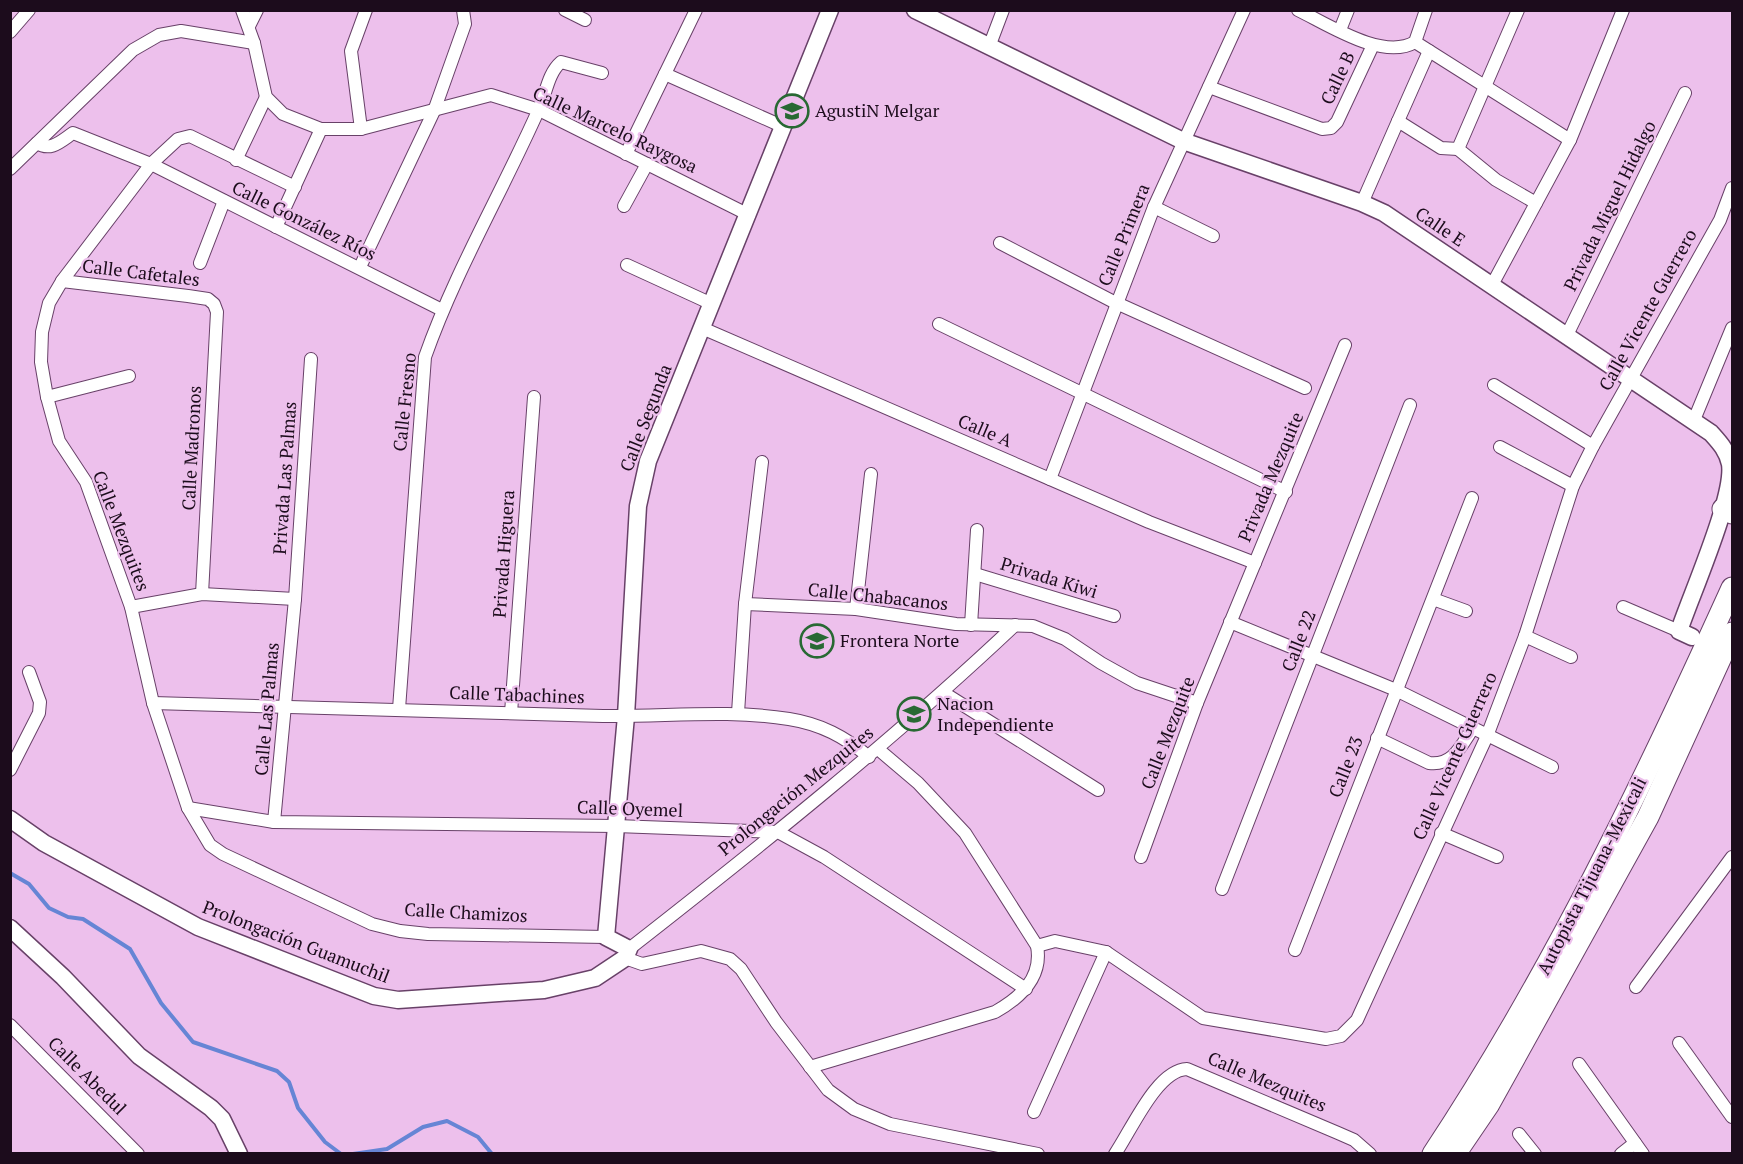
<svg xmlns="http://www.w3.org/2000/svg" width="1743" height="1164" viewBox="0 0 1743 1164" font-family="'PT Serif',serif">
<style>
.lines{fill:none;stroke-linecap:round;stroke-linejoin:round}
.stream{stroke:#6685d5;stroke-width:4}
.street-casing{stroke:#684168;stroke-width:14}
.secondary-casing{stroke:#684168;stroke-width:19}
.highway-casing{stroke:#684168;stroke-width:23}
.street{stroke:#fff;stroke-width:12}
.secondary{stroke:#fff;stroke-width:16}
.highway{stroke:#fff;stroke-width:21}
.labels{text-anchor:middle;stroke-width:4.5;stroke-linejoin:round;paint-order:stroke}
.street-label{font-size:18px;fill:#1c0c1c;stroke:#edc0ec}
.poi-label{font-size:18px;fill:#1c0c1c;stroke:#edc0ec;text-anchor:start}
</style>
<rect width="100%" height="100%" fill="#edc0ec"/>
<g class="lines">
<!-- stream -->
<g class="stream">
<path d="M10,873L29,884L49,908L68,917L83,919L130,949L161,1003L193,1042L277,1071L289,1082L298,1108L325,1142L341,1154"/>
<path d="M353,1154L387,1149L423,1127L447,1121L478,1137L492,1154"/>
</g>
<!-- street casing -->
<g class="street-casing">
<g id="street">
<path d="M242,10L254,43L266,97L283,114L321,129H361L491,95L539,110L749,215"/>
<path d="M565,10L585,20"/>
<path d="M1298,10C1329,25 1383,61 1415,42L1426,10"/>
<path d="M1518,10L1458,149L1496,180L1536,203"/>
<path d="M249,26L257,10"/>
<path d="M1340,30L1348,10"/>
<path d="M10,32L29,10"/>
<path d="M1415,42L1570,140"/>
<path d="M989,47L1003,10"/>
<path d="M665,74L784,127"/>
<path d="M1209,87L1322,129L1331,128L1337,122L1373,45"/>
<path d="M1398,121L1429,51"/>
<path d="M361,129L351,51L366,10"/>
<path d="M37,143C51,152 61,141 73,133L151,164L442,310"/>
<path d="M626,154L696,10"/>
<path d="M236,160L266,97"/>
<path d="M10,169L133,50L159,35L181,31L254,43"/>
<path d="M295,187L190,136L178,139L151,164L62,281L49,303L42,332L41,362L47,397L59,441L86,482L131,607L153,703L188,808L210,845L223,854L372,924L400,931L428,934L606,937"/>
<path d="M1362,203L1398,121L1441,148L1458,149"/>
<path d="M624,206L647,164"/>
<path d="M1154,207L1213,236"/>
<path d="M276,227L321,129"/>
<path d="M1000,243L1112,301L1305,388"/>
<path d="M200,263L224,201"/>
<path d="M627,265L712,304"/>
<path d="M360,267L434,111L465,24L463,10"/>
<path d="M62,281L188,296L208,299L214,304L217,312L202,594"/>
<path d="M1492,285L1570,140L1623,10"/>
<path d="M939,324L1286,492"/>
<path d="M702,328L1149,522L1255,563"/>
<path d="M1567,335L1685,93"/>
<path d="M1494,385L1593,446"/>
<path d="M47,397L129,376"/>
<path d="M1694,420L1732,328"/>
<path d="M1500,447L1573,486"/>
<path d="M1050,479L1154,207L1244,10"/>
<path d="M975,574L1114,616"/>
<path d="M1433,599L1466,611"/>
<path d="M745,604L856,609L956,624L1033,626L1065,639L1101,663L1137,683L1197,703"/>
<path d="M131,607L202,594L295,599"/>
<path d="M1623,607L1679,631"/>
<path d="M856,609L871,474"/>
<path d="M1230,622L1396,690L1552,767"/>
<path d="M971,625L977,530"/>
<path d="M1525,636L1571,657"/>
<path d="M944,693L1098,790"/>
<path d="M153,703C303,708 453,712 603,716C665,717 727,709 789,719C821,724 845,737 869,757"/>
<path d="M399,709L425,357C455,272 501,194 538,111C546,96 547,74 561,62L602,73"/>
<path d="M511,713L534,397"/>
<path d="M738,713L745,604L762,462"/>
<path d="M1377,738L1429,763C1453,766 1461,746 1473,728"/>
<path d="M10,770L39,713L40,702L29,672"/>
<path d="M188,808L274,822L616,826L778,832L824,857L1026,989"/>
<path d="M274,822L295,599L311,359"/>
<path d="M1441,833L1497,857"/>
<path d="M1141,857L1197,703L1345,345"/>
<path d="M1222,889L1410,405"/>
<path d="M1037,946L1055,941L1106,952L1203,1018L1326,1039L1341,1036L1357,1020L1487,736L1525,636L1573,486L1593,446L1720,220L1732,188"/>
<path d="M629,949C762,845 892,741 1015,625"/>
<path d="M1295,950L1472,498"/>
<path d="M625,958L642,964L701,951L730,959L741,969L776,1022L828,1090L854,1109L890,1124L1038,1154"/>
<path d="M1636,987L1732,857"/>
<path d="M10,1025L138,1154"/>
<path d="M1679,1043L1732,1117"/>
<path d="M1579,1064L1643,1154"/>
<path d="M810,1067L995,1012C1020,998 1043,978 1037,946L965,833L918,783L878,749"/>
<path d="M1034,1112L1106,952"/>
<path d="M1519,1134L1535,1154"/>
<path d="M1115,1154C1132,1129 1157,1070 1187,1069L1338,1133L1354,1140L1370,1154"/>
<path d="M1621,1154L1635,1143"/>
</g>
</g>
<!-- secondary casing -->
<g class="secondary-casing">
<g id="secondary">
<path d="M915,10L1183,141L1362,203L1384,213L1711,433C1719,442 1727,450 1730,464C1735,496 1691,595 1679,631L1692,637"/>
<path d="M10,819L44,843L198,927L374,996L398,1000L544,990L595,978L625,958L629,949L606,937L626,716L638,506L648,461L830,10"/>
<path d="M10,928L63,977L139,1056L211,1108L222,1119L239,1154"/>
</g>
</g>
<!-- highway casing -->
<g class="highway-casing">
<g id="highway">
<path d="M1723,509L1732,513"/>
<path d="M1433,1154C1551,976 1644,782 1732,588"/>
<path d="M1455,1154L1489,1104L1648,817L1732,633"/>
</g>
</g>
<!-- street -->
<use href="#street" class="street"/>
<!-- secondary -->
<use href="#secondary" class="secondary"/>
<!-- highway -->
<use href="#highway" class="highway"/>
</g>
<!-- icons -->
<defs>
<g id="school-ring" transform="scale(1.725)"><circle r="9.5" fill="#edc0ec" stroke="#286933" stroke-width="1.5"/><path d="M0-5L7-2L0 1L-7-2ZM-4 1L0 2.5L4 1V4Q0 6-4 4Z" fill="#286933"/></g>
</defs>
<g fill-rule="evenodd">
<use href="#school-ring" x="792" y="111"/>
<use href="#school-ring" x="817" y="641"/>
<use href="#school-ring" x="914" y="714"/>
</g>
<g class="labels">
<!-- street labels -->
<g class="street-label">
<text transform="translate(1338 78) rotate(-65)" y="6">Calle B</text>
<text transform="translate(615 130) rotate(25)" y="6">Calle Marcelo Raygosa</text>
<text transform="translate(1610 206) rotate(-64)" y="6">Privada Miguel Hidalgo</text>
<text transform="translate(304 221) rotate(26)" y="6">Calle González Ríos</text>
<text transform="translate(1440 227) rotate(34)" y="6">Calle E</text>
<text transform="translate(1124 235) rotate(-68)" y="6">Calle Primera</text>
<text transform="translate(141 273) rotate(7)" y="6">Calle Cafetales</text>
<text transform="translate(1648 310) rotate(-61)" y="6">Calle Vicente Guerrero</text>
<text transform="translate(405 402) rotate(-84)" y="6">Calle Fresno</text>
<text transform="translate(646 418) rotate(-69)" y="6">Calle Segunda</text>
<text transform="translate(985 431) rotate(23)" y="6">Calle A</text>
<text transform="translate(192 448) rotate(-87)" y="6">Calle Madronos</text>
<text transform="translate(1271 477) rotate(-67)" y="6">Privada Mezquite</text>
<text transform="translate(285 478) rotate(-86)" y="6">Privada Las Palmas</text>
<text transform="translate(121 531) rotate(69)" y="6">Calle Mezquites</text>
<text transform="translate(504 554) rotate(-86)" y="6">Privada Higuera</text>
<text transform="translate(1049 578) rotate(17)" y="6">Privada Kiwi</text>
<text transform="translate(878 597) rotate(6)" y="6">Calle Chabacanos</text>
<text transform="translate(1299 641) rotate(-69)" y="6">Calle 22</text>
<text transform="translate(517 695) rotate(2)" y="6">Calle Tabachines</text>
<text transform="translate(267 709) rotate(-85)" y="6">Calle Las Palmas</text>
<text transform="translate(1168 733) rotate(-69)" y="6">Calle Mezquite</text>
<text transform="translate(1455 756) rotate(-66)" y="6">Calle Vicente Guerrero</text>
<text transform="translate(1346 767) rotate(-69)" y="6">Calle 23</text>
<text transform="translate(796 791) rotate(-39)" y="6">Prolongación Mezquites</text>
<text transform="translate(630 809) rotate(2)" y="6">Calle Oyemel</text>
<text transform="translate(1592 876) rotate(-63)" y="6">Autopista Tijuana-Mexicali</text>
<text transform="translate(466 913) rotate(3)" y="6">Calle Chamizos</text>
<text transform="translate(296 942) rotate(21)" y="6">Prolongación Guamuchil</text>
<text transform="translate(87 1076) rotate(45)" y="6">Calle Abedul</text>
<text transform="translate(1267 1082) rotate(23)" y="6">Calle Mezquites</text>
</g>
<!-- poi labels -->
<g class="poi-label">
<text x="815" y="117">AgustiN Melgar</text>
<text x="840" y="647">Frontera Norte</text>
<text x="937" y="710">Nacion<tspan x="937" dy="21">Independiente</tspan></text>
</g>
</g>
<!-- border -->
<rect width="1743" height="1164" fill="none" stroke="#1c0c1c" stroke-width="24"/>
</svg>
